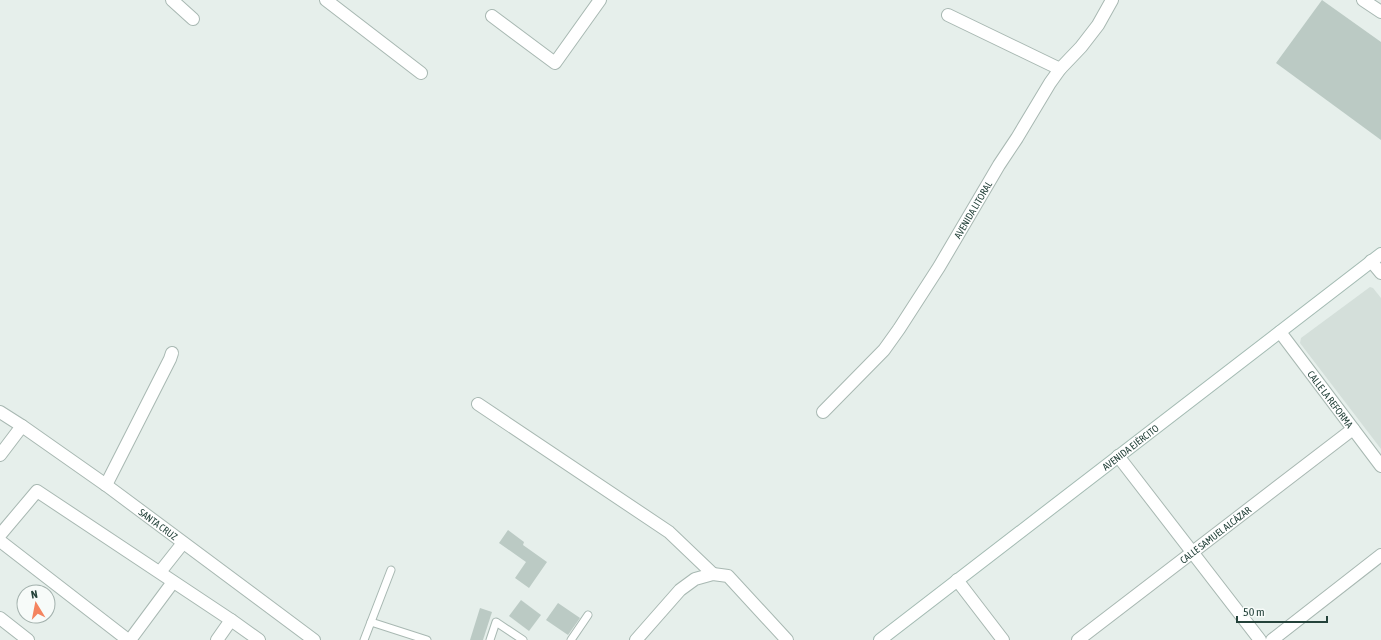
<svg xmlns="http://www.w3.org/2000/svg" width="1381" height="640" viewBox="0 0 1381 640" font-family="'Asap Condensed',sans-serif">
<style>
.built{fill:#d4dfda}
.building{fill:#bbcac4}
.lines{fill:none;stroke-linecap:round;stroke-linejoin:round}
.service-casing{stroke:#a8b8b2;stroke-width:9}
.minor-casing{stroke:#a8b8b2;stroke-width:14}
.tertiary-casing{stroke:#a8b8b2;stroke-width:14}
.secondary-casing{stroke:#a4bbb3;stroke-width:14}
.service{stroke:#fff;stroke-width:7}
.minor{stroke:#fff;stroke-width:12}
.tertiary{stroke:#fff;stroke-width:12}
.secondary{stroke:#fff;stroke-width:12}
.labels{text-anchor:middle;stroke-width:4;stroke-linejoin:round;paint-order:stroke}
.street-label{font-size:10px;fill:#24423a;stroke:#f7fbf9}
</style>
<rect width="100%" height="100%" fill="#e6efeb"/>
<!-- built -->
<path class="built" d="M1370,287L1373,288L1381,298V449L1300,343L1301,338Z"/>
<!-- building -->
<g class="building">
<path d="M1322,0L1381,42V140L1276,63Z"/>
<path d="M508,530L524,542L523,545L547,562L529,588L515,578L526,562L499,543Z"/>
<path d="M521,600L541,615L529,631L509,616Z"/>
<path d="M558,603L580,618L568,635L546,620Z"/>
<path d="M480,608L492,612L483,640H470Z"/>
</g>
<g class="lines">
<!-- service casing -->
<g class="service-casing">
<g id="service">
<path d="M371,622L427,640"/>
<path d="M364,640L391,570"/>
<path d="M490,640L496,622L523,640"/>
<path d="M571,640L588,615"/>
</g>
</g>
<!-- minor casing -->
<g class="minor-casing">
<g id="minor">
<path d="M172,0L193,19"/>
<path d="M326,0L421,73"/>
<path d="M948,15L1060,69"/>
<path d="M492,16L555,63L600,0"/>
<path id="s1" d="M1280,332L1381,466"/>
<path d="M478,404L669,532L713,574"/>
<path id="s2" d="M0,412L22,426L106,485L314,640"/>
<path id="s3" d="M823,412L884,350L899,329L939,267L999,165L1017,138L1050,83L1060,69L1081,47L1098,25L1112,0"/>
<path d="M0,455L22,426"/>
<path d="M1118,456L1260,640"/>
<path d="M106,485L170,359L172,353"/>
<path d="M0,535L37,491L231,620L259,640"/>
<path d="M0,541L128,640"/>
<path d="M160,572L183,543"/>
<path d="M957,580L1003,640"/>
<path d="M0,618L28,640"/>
<path d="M130,640L173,582"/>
<path d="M217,640L231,620"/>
<path d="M636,640L680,590L695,579L713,574L728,576L787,640"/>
<path id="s4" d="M1078,640L1353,429"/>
<path d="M1272,640L1381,555"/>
</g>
</g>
<!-- tertiary casing -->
<g class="tertiary-casing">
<g id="tertiary">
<path d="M1363,0L1381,12"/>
<path d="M1371,261L1381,273"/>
</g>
</g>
<!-- secondary casing -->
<g class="secondary-casing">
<g id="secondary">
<path id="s5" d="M880,640L1381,254"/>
</g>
</g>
<!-- service -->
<use href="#service" class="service"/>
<!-- minor -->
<use href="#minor" class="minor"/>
<!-- tertiary -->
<use href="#tertiary" class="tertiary"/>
<!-- secondary -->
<use href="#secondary" class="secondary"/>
</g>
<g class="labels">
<!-- street labels -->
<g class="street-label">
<text dy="4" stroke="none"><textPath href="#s3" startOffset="253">AVENIDA LITORAL</textPath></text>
<text dy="4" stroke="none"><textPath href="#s1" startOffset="84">CALLE LA REFORMA</textPath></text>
<text dy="4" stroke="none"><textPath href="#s5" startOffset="316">AVENIDA EJÉRCITO</textPath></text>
<text dy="4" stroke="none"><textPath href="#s2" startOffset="194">SANTA CRUZ</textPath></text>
<text dy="4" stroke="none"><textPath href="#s4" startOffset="173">CALLE SAMUEL ALCÁZAR</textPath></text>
</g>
</g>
<!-- north arrow -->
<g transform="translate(36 604) rotate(350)"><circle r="19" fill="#f7fbf9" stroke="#a3b1ad"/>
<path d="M0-3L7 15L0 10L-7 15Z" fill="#f4845f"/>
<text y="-6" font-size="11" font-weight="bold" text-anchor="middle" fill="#24423a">N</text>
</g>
<!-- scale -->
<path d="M1237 616v6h90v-6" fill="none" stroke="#24423a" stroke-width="2"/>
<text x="1243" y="616" font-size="12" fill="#24423a" stroke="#f7fbf9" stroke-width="3" paint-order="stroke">50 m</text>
</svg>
